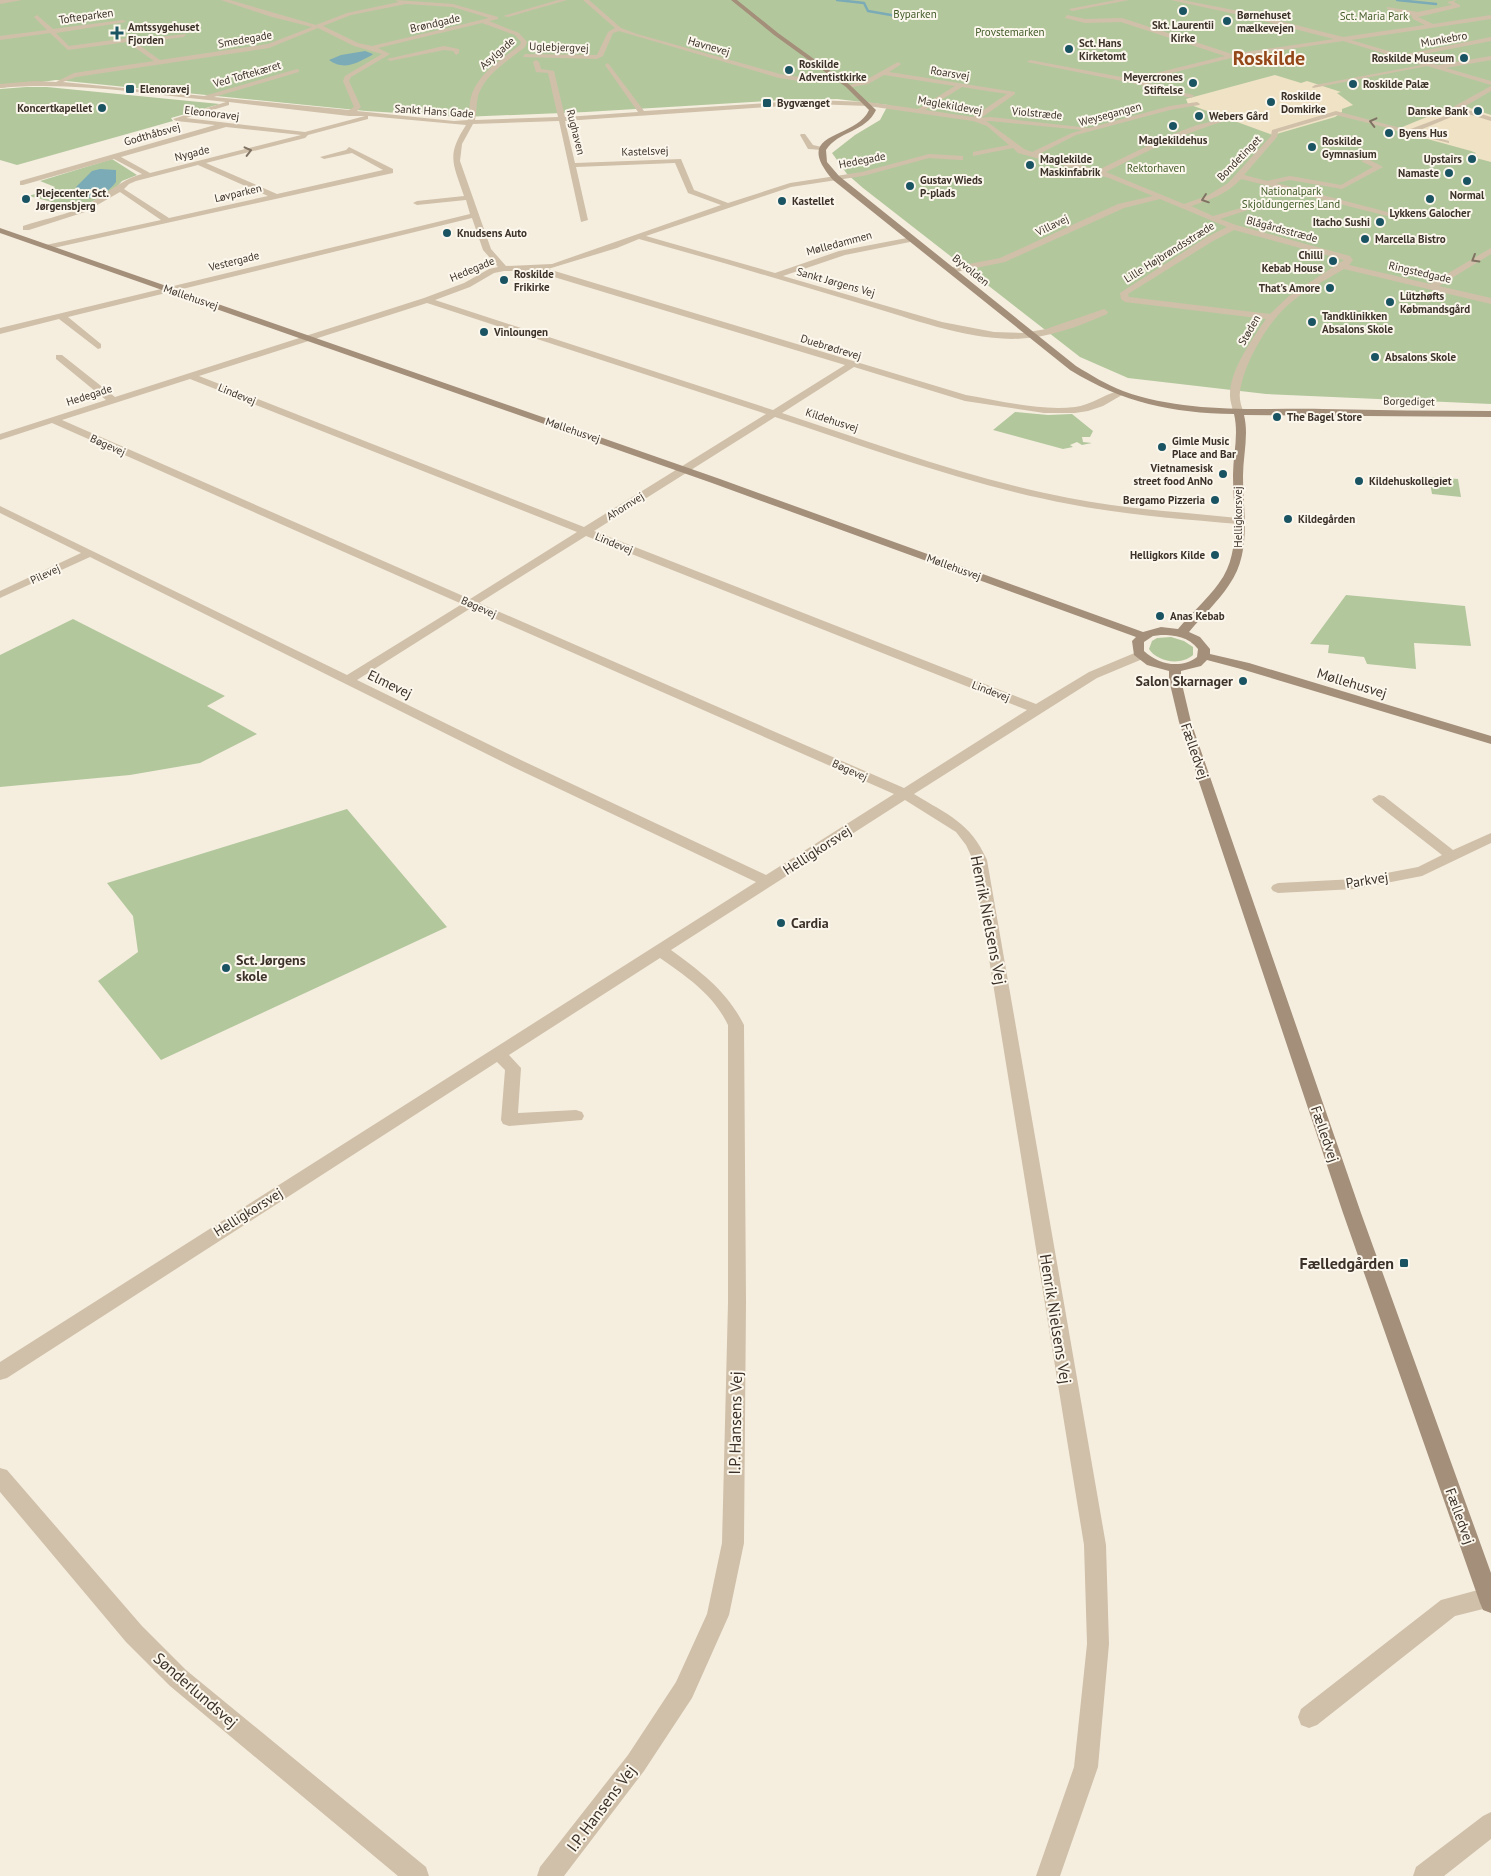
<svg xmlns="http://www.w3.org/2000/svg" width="1491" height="1876" viewBox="0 0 1491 1876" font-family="'PT Sans',sans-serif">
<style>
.green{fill:#b3c79d}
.plaza{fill:#efe2c5}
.water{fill:#7babb6}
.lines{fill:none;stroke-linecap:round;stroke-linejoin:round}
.stream{stroke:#7babb6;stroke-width:2.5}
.street{fill:#d0c0a9;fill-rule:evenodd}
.secondary{fill:#a48f7a;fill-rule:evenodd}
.oneway{stroke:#7f7263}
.poi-dot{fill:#1a5463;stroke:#fcf7ed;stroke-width:2}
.labels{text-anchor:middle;stroke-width:4;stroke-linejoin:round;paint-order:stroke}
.far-park-label{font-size:11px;fill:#445d2b;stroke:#fcf7ed}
.far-poi-label{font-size:11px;font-weight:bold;fill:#3c322a;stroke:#fcf7ed;text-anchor:start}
.far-street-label{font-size:11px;fill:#3c322a;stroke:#fcf7ed}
.poi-label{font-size:14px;font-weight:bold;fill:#3c322a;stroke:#fcf7ed;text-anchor:start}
.street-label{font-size:14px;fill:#3c322a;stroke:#fcf7ed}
.near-street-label{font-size:16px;fill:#3c322a;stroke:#fcf7ed}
.near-poi-label{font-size:16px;font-weight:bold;fill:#3c322a;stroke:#fcf7ed;text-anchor:end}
.far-town-label{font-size:20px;font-weight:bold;fill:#94481a;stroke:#fcf7ed}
</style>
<rect width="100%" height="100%" fill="#f5eedf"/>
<!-- green -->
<g class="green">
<path d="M0,0H1491V404L1266,394L1128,378L1080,357L863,188L847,174L832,153L855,135L880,120L888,105L837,99L783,100L586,112L462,117L366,111L56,80L0,88Z"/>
<path d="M26,87H47L220,104L171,118L173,121L17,165L0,160V89Z"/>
<path d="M112,159L137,175L122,181L114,190L78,209L29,196L55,187L40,181Z"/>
<path d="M1015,412L1048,415L1072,414L1093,431L1090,437H1082L1083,442L1092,443L1082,445L1077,442L1070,445L1073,447L1063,449L993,430Z"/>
<path d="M1429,477L1458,479L1461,497L1432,494Z"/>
<path d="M1346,595L1465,606L1471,646L1414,643L1416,669L1367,664L1364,657L1328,653L1329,645L1310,644Z"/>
<path d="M73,619L225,696L207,706L257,734L200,763L130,775L0,787V655Z"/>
<path d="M1171,637L1184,641L1193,647V655C1181,666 1157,662 1149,649L1152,641L1157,638Z"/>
<path d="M347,809L447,927L161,1060L98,981L138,952L133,916L107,883Z"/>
</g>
<!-- plaza -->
<g class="plaza">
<path d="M1275,75L1301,83L1307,81L1341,92L1337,93L1353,105L1342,109V112L1335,117L1273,135L1188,104L1186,99Z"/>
<path d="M1467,107L1491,115V162L1476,158L1478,156L1473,155L1476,153L1471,151L1395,130L1434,114Z"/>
</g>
<!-- water -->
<g class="water">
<path d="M365,51L373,54L372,55C357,63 344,71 329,60L341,55Z"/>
<path d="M100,169L116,170V182C108,192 98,200 85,197L76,187L92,171Z"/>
</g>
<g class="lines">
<!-- stream -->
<g class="stream">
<path d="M837,0L864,3L868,11L891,15L902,21"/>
<path d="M1397,0L1436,4"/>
</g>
<!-- street -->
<g class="street">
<path d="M0,0H22L0,4Z"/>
<path d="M221,0H230L316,25L347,13L399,2L395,0L453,4L498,17V19L489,21L519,33L527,42L525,47C508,61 485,74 478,96C476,104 477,112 475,120L558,117L548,73L536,72L533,62L536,60L539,62L541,69L554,71L565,117L638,112L605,65L608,63L644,111L812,100L868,102L918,109L955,86L884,75L868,84L848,88L845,86L864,81L898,62L901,64L900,65L889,72L1015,92V94L981,118L990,117L1089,128L1170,106L1197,102L1200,104L1199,105L1170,110L1076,135L1039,154L1098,170L1168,136L1197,125L1232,117V119C1185,132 1149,150 1106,172L1184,204L1207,196L1228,183L1271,136L1272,130L1336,111L1408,130L1445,116L1453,107L1491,86V91L1462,108L1491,117V121L1458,111L1449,118L1415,132L1449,141V143L1336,115L1278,132L1277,137L1244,175L1267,181L1290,176L1341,185L1373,167L1361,161L1368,159L1383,167L1342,189L1290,180L1276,183L1399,215V219L1241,179C1227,194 1210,200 1191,206L1213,216L1248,206V210L1220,219L1236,225L1350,256L1353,260L1349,265L1430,284L1491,248V254L1439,286L1491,298V304L1344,269C1326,280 1305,290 1288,305C1268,322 1243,365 1240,392C1239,398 1241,405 1243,411L1238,414L1233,411C1232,406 1230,401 1230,396C1229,371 1253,338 1266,319L1125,302L1121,299L1120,293L1207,237L1227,227L1160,199L1124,208L1005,262L951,273L947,270L948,268L1000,258L1118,204L1153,196L1109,178L1018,153L1013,148L973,156V152L1009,145L987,126L973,121L868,106L812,104L565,121L575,163L681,159L694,190L728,203L790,183L862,172L929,154L963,156V160H960L929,158L863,176L791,187L646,236L775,273L839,251L912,237H915V241L845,255L783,276L942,322L994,332L1023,333L1046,329L1104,309L1108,312L1107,314C1078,327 1045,339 1012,339C961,338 913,319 865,305C789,282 714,260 639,239L617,248L548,269L966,395C1002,401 1039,411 1075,407C1090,406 1114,389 1122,391V395L1103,406L1088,411L1075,413H1044L965,401L854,367L782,413C876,444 971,479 1069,498C1124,509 1181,512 1238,518L1243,521L1238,524C1182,519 1125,515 1069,504C968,485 872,449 775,417L594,531L1036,704L1089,672L1137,652L1141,651L1147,655L1145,658L1097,678L914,794C948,815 970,822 987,860L1106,1545L1109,1644L1098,1767L1060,1876H1036L1074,1767L1087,1644L1084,1545L973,860L966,845L956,832L905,800L671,950C701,972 727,991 744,1025L746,1302L744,1543L729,1615L692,1698L644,1771L564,1876H537L540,1867L628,1755L676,1682L707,1614L722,1543L728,1302V1025C713,994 687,977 660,958L509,1055L521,1068L518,1113L576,1110L582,1112L584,1116L582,1120L509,1126L503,1124L501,1120L505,1070L497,1062L7,1378L0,1380V1362L756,882L513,767L90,557L0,598V591L81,553L0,513V506L347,675L462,604L52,423L0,440V434L106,400L56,359V355H62L115,397L424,298L464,283L489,269L498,267L483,250L472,218L68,317L101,344V348L98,349L59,319L0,334V328L470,214L466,200L417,205L413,203L417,201L464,196C453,163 446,156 466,125L368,116V119L308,135L305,138L206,163L277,194L383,170L352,153L324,159L320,157L346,150L349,147L393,169V173L49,249L45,247L46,245L161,220L120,192L85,212L29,230H23V226C41,220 61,216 78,209C102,199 119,180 142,174L114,159L23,185H20V181L215,125L176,121L173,119L226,102C151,95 75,81 0,88V84L35,81L56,82L74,73L154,61L127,42L68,50L50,33L0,40V36L47,30L34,17L37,15L53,29L123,20L126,22L56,33L69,46L128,38L132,40L186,34L184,37L136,43L160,60L268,44L312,27L272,17ZM406,4L453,7L489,18L372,46L358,43L323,26L351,15ZM482,23L515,35L521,42L520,45C502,59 478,73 471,97C469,104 470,113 468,120L454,121L357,111L361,107L349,81L351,77L390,54L378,48ZM318,28L354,46L382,54L345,76L343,81L354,107L349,110L214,97L299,72V70L297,69L204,96L63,82L76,77L269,48ZM962,87L1007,94L973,117L925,110ZM229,102L349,116H365L305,132L186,118L229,105ZM559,121L581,222L588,220L576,167L675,163L688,193L721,205L552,264L506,266L491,249L460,161L462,144L473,124ZM986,121H990L1082,130L1072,133L1032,152L1024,149ZM226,127L301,135L150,173L121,157ZM198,165L268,196L169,218L124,189L129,184L136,181ZM1234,230L1344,260L1289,296L1270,314L1129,297L1128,294L1213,241ZM504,271H539L544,274L845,365L773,410L435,300L470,287L494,273ZM427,303L766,414L584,527L199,376ZM190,379L577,532L470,599L62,420ZM586,536L1027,710L904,788L479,603ZM471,608L894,794L766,875L523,761L357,680Z"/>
<path d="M558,0H567L508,17L503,16Z"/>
<path d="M583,0H589L621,28L637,34L780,74L806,78L839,77L842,79L839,81L806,82L779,78L619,31L613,33L603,56L597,59L523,57L525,54L597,55L608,32L615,28Z"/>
<path d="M1116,0H1129L1072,11L1069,9Z"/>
<path d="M1171,0H1182L1244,12L1343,37L1425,25L1413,19L1411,15L1387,9V7L1418,12L1452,5L1447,2L1456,0L1454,2L1460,5V7L1418,17L1433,24L1491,15V19L1351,40L1402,55L1491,37V41L1409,57L1438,65L1491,56V60L1446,68L1491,81V85L1427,66L1313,88L1312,87L1315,85L1422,65L1343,41L1231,58L1140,81L1193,95L1194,96L1191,98L1132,83L1027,62L1030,60L1132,79L1225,56L1121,22L1085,23L1065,18L1067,15L1085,19L1122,18L1232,54L1334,39L1244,16Z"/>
<path d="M444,46L459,49V53L456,55L453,51L444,50L390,61L387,59Z"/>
<path d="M801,134H805L813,145L826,148L822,150L808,149L800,135Z"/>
<path d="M1379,795L1384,796L1453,850L1491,833V843L1422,876L1355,889L1278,893L1273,891L1271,888L1273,885L1278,883L1355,879L1418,867L1442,855L1374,802L1372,799Z"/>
<path d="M0,1468L7,1470L142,1626L186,1670L426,1867L429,1876H398L170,1686L126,1642L0,1492Z"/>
<path d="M1489,1587H1491V1607L1455,1616L1317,1725L1309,1728L1301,1725L1298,1717L1301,1709L1441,1600Z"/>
<path d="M1491,1812V1839L1444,1876H1413L1416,1867L1483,1816Z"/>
</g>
<!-- secondary -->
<path class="secondary" d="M731,0H737L778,33L850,85L876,110C866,132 838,131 826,150L827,162L839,176L1076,366C1091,375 1107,385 1123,391C1187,414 1257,408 1323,409C1379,410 1435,411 1491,411V417L1244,415C1249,435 1243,456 1243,476C1243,514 1252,552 1229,585C1218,602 1202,616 1189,632L1200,637L1210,649V654L1249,663L1491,736V744L1241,669L1207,660L1201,666L1181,671V680L1191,722L1361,1213L1491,1573V1613L1483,1610L1480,1603L1343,1213L1179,722L1169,680V671L1147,665L1134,655L1132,641L1136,637L712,483L0,233V228L720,479L1143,632L1161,627L1178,629C1191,613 1207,600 1219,583C1242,552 1233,512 1233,475C1233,455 1239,435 1234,414C1171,413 1124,403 1070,370L833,180C790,130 855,141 869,110L846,87L774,35ZM1161,635C1175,635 1189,637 1198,649L1197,657C1181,669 1159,665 1144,651V642L1153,636Z"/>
</g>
<!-- one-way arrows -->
<defs><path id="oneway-chevron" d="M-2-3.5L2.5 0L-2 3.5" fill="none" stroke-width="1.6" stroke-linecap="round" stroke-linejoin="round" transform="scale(1.25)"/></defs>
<g class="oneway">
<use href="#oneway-chevron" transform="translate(1373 122) rotate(-166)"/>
<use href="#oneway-chevron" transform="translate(248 151) rotate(-14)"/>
<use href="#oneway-chevron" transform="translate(1205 199) rotate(161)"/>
<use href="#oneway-chevron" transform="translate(1475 259) rotate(149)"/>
</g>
<!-- markers -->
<g class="poi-dot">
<circle cx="1183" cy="11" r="5"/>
<circle cx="1227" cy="21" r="5"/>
<path d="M114.5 25.5h5v5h5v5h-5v5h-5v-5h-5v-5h5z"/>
<circle cx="1069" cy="49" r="5"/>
<circle cx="1464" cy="58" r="5"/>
<circle cx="789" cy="70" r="5"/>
<circle cx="1193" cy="83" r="5"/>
<circle cx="1353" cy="84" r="5"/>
<rect x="125" y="84" width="10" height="10" rx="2.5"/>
<circle cx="1271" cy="102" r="5"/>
<rect x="762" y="98" width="10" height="10" rx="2.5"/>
<circle cx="102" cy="108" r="5"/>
<circle cx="1478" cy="111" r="5"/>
<circle cx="1199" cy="116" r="5"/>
<circle cx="1173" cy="126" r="5"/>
<circle cx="1389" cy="133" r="5"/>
<circle cx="1312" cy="147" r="5"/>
<circle cx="1472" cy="159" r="5"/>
<circle cx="1030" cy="165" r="5"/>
<circle cx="1449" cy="173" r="5"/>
<circle cx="1467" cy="181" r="5"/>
<circle cx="910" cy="186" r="5"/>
<circle cx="26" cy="199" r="5"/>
<circle cx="1430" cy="199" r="5"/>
<circle cx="782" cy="201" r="5"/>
<circle cx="1380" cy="222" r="5"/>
<circle cx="447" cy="233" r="5"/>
<circle cx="1365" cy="239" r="5"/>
<circle cx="1333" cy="261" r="5"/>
<circle cx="504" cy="280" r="5"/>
<circle cx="1330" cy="288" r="5"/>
<circle cx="1390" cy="302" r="5"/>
<circle cx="1312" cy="322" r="5"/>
<circle cx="484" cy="332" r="5"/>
<circle cx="1375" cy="357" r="5"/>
<circle cx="1277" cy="417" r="5"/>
<circle cx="1162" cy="447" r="5"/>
<circle cx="1223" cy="474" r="5"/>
<circle cx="1359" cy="481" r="5"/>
<circle cx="1215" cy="500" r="5"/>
<circle cx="1288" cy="519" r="5"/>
<circle cx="1215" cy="555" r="5"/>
<circle cx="1160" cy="616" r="5"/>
<circle cx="1243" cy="681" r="5"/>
<circle cx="781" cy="923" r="5"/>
<circle cx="226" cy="968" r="5"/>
<rect x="1399" y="1258" width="10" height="10" rx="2.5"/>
</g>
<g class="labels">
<!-- far-park labels -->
<g class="far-park-label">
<text x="915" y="18">Byparken</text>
<text x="1374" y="20">Sct. Maria Park</text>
<text x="1010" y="36">Provstemarken</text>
<text x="1156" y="172">Rektorhaven</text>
<text x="1291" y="195">Nationalpark<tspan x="1291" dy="13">Skjoldungernes Land</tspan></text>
</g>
<!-- far-poi labels -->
<g class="far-poi-label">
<text x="1237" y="19">Børnehuset<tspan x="1237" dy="13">mælkevejen</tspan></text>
<text x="1183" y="29" text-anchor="middle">Skt. Laurentii<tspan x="1183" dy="13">Kirke</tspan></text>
<text x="128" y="31">Amtssygehuset<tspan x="128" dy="13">Fjorden</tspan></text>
<text x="1079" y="47">Sct. Hans<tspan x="1079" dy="13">Kirketomt</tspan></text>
<text x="1454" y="62" text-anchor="end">Roskilde Museum</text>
<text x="799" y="68">Roskilde<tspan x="799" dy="13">Adventistkirke</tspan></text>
<text x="1183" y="81" text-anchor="end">Meyercrones<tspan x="1183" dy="13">Stiftelse</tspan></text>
<text x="1363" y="88">Roskilde Palæ</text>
<text x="140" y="93">Elenoravej</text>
<text x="1281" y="100">Roskilde<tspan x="1281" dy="13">Domkirke</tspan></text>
<text x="777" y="107">Bygvænget</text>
<text x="92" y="112" text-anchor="end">Koncertkapellet</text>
<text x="1468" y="115" text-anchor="end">Danske Bank</text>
<text x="1209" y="120">Webers Gård</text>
<text x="1399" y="137">Byens Hus</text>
<text x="1173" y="144" text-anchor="middle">Maglekildehus</text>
<text x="1322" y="145">Roskilde<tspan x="1322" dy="13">Gymnasium</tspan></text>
<text x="1040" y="163">Maglekilde<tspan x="1040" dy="13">Maskinfabrik</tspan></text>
<text x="1462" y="163" text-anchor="end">Upstairs</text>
<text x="1439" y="177" text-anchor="end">Namaste</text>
<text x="920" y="184">Gustav Wieds<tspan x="920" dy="13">P-plads</tspan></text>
<text x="36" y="197">Plejecenter Sct.<tspan x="36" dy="13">Jørgensbjerg</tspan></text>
<text x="1467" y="199" text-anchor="middle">Normal</text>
<text x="792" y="205">Kastellet</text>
<text x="1430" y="217" text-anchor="middle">Lykkens Galocher</text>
<text x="1370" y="226" text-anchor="end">Itacho Sushi</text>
<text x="457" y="237">Knudsens Auto</text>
<text x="1375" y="243">Marcella Bistro</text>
<text x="1323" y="259" text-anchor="end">Chilli<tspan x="1323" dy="13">Kebab House</tspan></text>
<text x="514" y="278">Roskilde<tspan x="514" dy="13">Frikirke</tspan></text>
<text x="1320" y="292" text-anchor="end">That's Amore</text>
<text x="1400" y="300">Lützhøfts<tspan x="1400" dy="13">Købmandsgård</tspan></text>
<text x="1322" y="320">Tandklinikken<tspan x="1322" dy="13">Absalons Skole</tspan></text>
<text x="494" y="336">Vinloungen</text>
<text x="1385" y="361">Absalons Skole</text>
<text x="1287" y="421">The Bagel Store</text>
<text x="1172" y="445">Gimle Music<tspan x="1172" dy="13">Place and Bar</tspan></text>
<text x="1213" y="472" text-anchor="end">Vietnamesisk<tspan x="1213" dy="13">street food AnNo</tspan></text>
<text x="1369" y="485">Kildehuskollegiet</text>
<text x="1205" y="504" text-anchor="end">Bergamo Pizzeria</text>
<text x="1298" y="523">Kildegården</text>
<text x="1205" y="559" text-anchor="end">Helligkors Kilde</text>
<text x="1170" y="620">Anas Kebab</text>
</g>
<!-- far-street labels -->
<g class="far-street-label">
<text transform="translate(86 16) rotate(-8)" y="4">Tofteparken</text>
<text transform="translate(435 23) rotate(-13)" y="4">Brøndgade</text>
<text transform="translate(245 39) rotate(-10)" y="4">Smedegade</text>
<text transform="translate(1444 39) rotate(-10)" y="4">Munkebro</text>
<text transform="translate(709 46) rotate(16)" y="4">Havnevej</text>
<text transform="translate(559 47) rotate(2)" y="4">Uglebjergvej</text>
<text transform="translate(497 53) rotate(-41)" y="4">Asylgade</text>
<text transform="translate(950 73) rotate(9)" y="4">Roarsvej</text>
<text transform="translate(247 74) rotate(-16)" y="4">Ved Toftekæret</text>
<text transform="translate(950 105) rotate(10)" y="4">Maglekildevej</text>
<text transform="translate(434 111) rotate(4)" y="4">Sankt Hans Gade</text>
<text transform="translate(212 113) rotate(7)" y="4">Eleonoravej</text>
<text transform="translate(1037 113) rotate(5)" y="4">Violstræde</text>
<text transform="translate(1110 114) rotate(-15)" y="4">Weysegangen</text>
<text transform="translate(576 132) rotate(76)" y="4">Rughaven</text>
<text transform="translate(152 134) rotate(-16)" y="4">Godthåbsvej</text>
<text transform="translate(645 151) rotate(-2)" y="4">Kastelsvej</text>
<text transform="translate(192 153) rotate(-14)" y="4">Nygade</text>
<text transform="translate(1239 158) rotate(-46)" y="4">Bondetinget</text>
<text transform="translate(862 160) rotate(-11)" y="4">Hedegade</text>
<text transform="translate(238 193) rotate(-13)" y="4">Løvparken</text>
<text transform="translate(1052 225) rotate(-26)" y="4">Villavej</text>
<text transform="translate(1282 229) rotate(15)" y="4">Blågårdsstræde</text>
<text transform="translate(839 243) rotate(-15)" y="4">Mølledammen</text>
<text transform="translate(1169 252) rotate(-32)" y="4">Lille Højbrøndsstræde</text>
<text transform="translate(234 261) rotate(-14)" y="4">Vestergade</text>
<text transform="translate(472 269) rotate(-23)" y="4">Hedegade</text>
<text transform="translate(971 270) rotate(39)" y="4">Byvolden</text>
<text transform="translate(1420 272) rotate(13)" y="4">Ringstedgade</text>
<text transform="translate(836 282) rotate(16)" y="4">Sankt Jørgens Vej</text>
<text transform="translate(191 297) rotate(19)" y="4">Møllehusvej</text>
<text transform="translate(1249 330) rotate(-60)" y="4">Støden</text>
<text transform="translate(831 347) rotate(17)" y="4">Duebrødrevej</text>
<text transform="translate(237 394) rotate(22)" y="4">Lindevej</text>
<text transform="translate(89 395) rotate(-18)" y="4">Hedegade</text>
<text transform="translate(1409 401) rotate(1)" y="4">Borgediget</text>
<text transform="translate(832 420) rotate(18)" y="4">Kildehusvej</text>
<text transform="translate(573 430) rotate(19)" y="4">Møllehusvej</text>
<text transform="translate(108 445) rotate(24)" y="4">Bøgevej</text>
<text transform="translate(625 506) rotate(-32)" y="4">Ahornvej</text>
<text transform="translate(1238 517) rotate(-90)" y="4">Helligkorsvej</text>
<text transform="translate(614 543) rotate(22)" y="4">Lindevej</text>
<text transform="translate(954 567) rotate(20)" y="4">Møllehusvej</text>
<text transform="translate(45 574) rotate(-25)" y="4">Pilevej</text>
<text transform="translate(479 607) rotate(24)" y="4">Bøgevej</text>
<text transform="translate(991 691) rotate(21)" y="4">Lindevej</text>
<text transform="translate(850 770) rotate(24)" y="4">Bøgevej</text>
</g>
<!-- poi labels -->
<g class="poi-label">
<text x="1233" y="686" text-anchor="end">Salon Skarnager</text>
<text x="791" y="928">Cardia</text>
<text x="236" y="965">Sct. Jørgens<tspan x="236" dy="16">skole</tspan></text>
</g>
<!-- street labels -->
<g class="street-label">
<text transform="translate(1352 683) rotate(17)" y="5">Møllehusvej</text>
<text transform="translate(390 684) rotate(26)" y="5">Elmevej</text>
<text transform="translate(1195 751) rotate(71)" y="5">Fælledvej</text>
<text transform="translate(817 850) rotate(-33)" y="5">Helligkorsvej</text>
<text transform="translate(1367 880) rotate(-9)" y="5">Parkvej</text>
<text transform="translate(1325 1134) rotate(71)" y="5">Fælledvej</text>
<text transform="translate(248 1212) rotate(-32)" y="5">Helligkorsvej</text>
<text transform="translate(1460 1516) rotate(70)" y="5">Fælledvej</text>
</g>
<!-- near-street labels -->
<g class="near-street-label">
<text transform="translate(989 920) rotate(79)" y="6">Henrik Nielsens Vej</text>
<text transform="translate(1056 1319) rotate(81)" y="6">Henrik Nielsens Vej</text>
<text transform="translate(735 1423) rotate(-89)" y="6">I.P. Hansens Vej</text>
<text transform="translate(196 1690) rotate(41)" y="6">Sønderlundsvej</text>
<text transform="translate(601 1808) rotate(-53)" y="6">I.P. Hansens Vej</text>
</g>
<!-- near-poi labels -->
<g class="near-poi-label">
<text x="1394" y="1269">Fælledgården</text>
</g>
<!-- far-town labels -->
<g class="far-town-label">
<text x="1269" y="65">Roskilde</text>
</g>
</g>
</svg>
